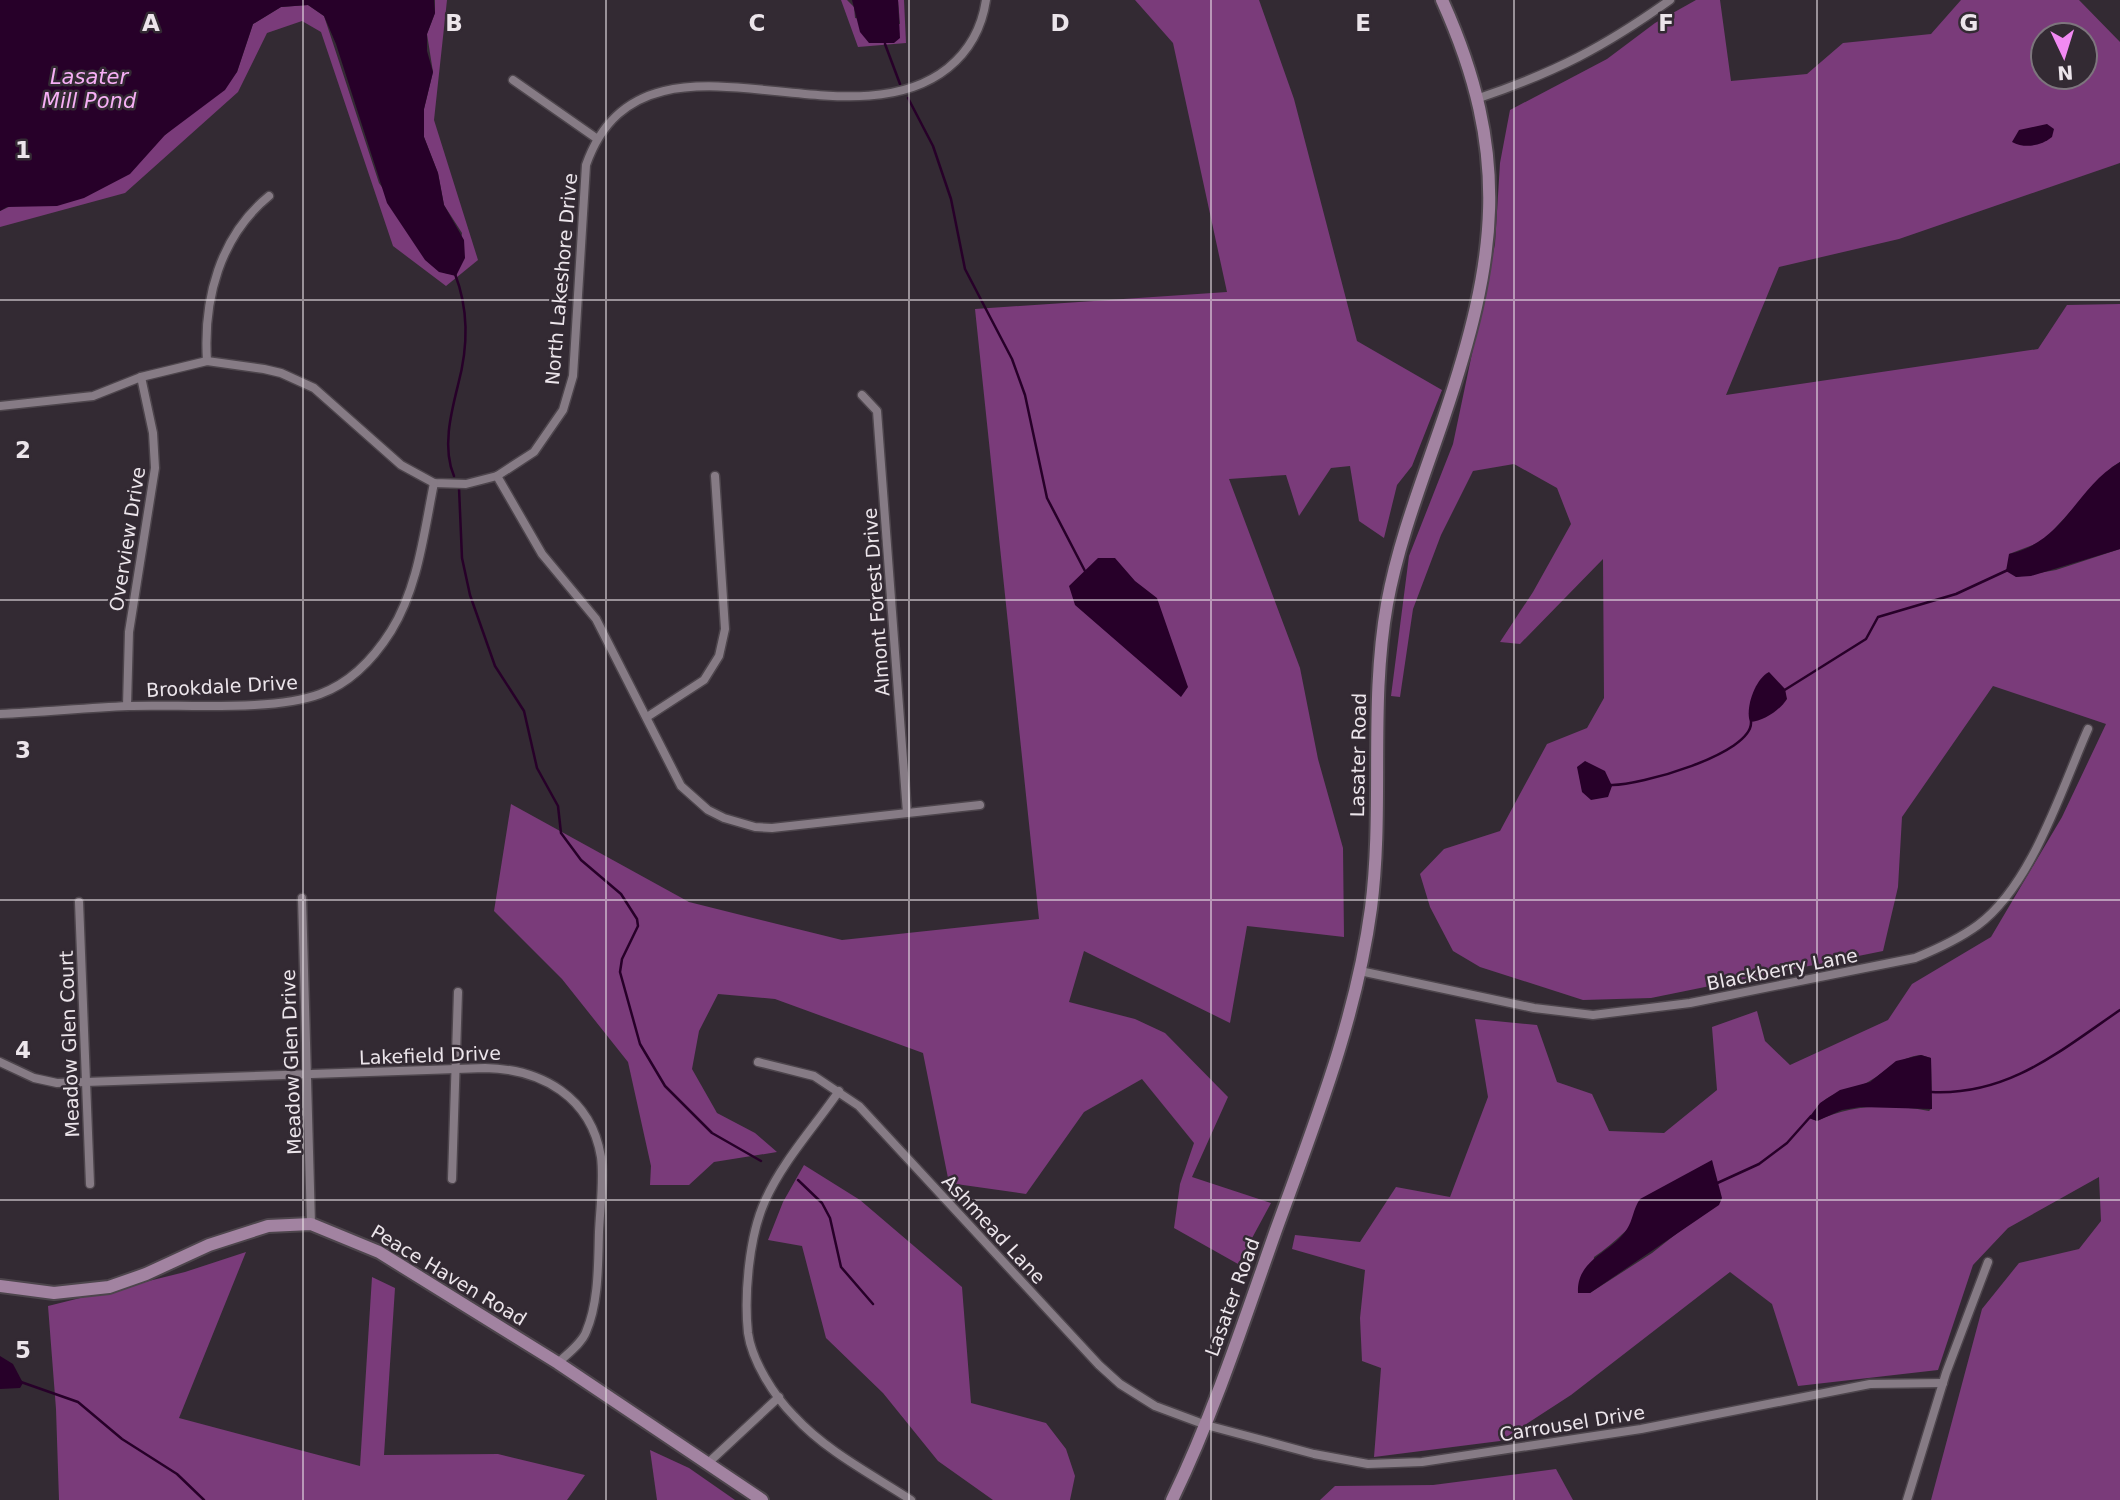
<svg xmlns="http://www.w3.org/2000/svg" width="2120" height="1500" viewBox="0 0 2120 1500" font-family="'DejaVu Sans',sans-serif">
<style>
.forest{fill:#7a3b7a;fill-rule:evenodd}
.water{fill:#270029}
.lines{fill:none;stroke-linecap:round;stroke-linejoin:round}
.stream{stroke:#270029;stroke-width:2.5}
.street-casing{stroke:#4d454c;stroke-width:11}
.secondary-casing{stroke:#4d454c;stroke-width:16}
.street{stroke:#867b85;stroke-width:8}
.secondary{stroke:#a283a1;stroke-width:12}
.grid{fill:none;stroke:#ece5eb;stroke-width:2;stroke-opacity:0.55}
.labels{text-anchor:middle;stroke-width:5;stroke-linejoin:round;paint-order:stroke}
.street-label{font-size:19px;fill:#ece5eb;stroke:#332a33}
.water-label{font-size:21px;font-style:italic;fill:#f6aff5;stroke:#332a33}
.grid-label{font-size:23px;text-anchor:middle;font-weight:bold;fill:#ece5eb;stroke:#332a33;stroke-width:5;stroke-linejoin:round;paint-order:stroke}
</style>
<rect width="100%" height="100%" fill="#332a33"/>
<!-- forest -->
<g class="forest">
<path d="M435,0H447L434,120L478,260L446,286L393,246L321,32L302,21L267,33L238,92L125,193L0,227V211L165,135L237,72L253,24L281,7L308,5L324,16L379,183L445,273L456,275L462,233L444,205L438,173L424,137V109L433,72L427,34L435,13Z"/>
<path d="M841,0H847L854,7L855,18L900,24L898,0H904L906,43L858,47Z"/>
<path d="M1135,0H1259L1294,99L1357,341L1442,390L1412,466L1397,485L1384,538L1359,521L1350,466L1331,468L1299,516L1286,475L1229,479L1300,668L1318,759L1343,848L1344,937L1247,926L1230,1023L1084,951L1069,1002L1135,1019L1165,1033L1228,1097L1192,1177L1271,1203L1238,1264L1174,1228L1180,1184L1194,1143L1142,1079L1084,1112L1026,1194L949,1183L923,1053L775,999L718,994L699,1031L692,1069L717,1113L755,1133L777,1152L714,1162L689,1185H650L651,1166L628,1062L562,979L494,911L511,804L689,902L842,940L1039,919L975,309L1227,292L1173,43Z"/>
<path d="M1696,0H1720L1731,81L1807,74L1843,43L1931,34L1961,0H2079L2120,42V163L1899,239L1779,267L1726,395L2038,349L2067,305L2120,304V462L2112,467L2043,541L2009,554L2016,577L2056,570L2120,549V1500H1931L1982,1309L2019,1263L2079,1249L2101,1221L2099,1177L2008,1228L1973,1265L1938,1370L1798,1386L1772,1304L1730,1272L1571,1395L1500,1441L1374,1457L1381,1368L1362,1361L1360,1318L1365,1270L1292,1249L1295,1235L1360,1242L1396,1187L1450,1197L1488,1097L1475,1019L1537,1025L1557,1082L1592,1094L1609,1131L1664,1133L1717,1090L1712,1027L1757,1011L1765,1041L1790,1065L1888,1020L1912,984L1991,937L2062,817L2106,724L1993,686L1902,817L1898,887L1883,951L1651,998L1583,1000L1480,967L1453,951L1430,907L1420,874L1444,849L1500,831L1547,744L1587,728L1604,698L1603,559L1520,644L1500,642L1533,592L1571,524L1557,488L1514,464L1473,471L1441,535L1413,609L1400,697L1391,696L1409,556L1453,444L1495,244L1500,163L1510,110L1607,59L1655,23ZM2043,35H2085V77H2043ZM1921,1055L1931,1058L1932,1108L1929,1111C1890,1104 1853,1104 1817,1121L1809,1118C1830,1086 1842,1097 1868,1082C1886,1072 1899,1057 1921,1055ZM1712,1161L1716,1184L1690,1223L1652,1253L1590,1293L1594,1257C1637,1228 1664,1183 1712,1161Z"/>
<path d="M804,1165L860,1200L962,1287L971,1403L1046,1423L1066,1449L1075,1476L1070,1500H993L938,1461L883,1393L826,1338L802,1246L768,1240L783,1202Z"/>
<path d="M246,1252L179,1418L360,1466L372,1277L395,1288L384,1455L498,1454L585,1475L567,1500H59L56,1409L48,1306L185,1272Z"/>
<path d="M650,1450L689,1468L735,1500H657Z"/>
<path d="M1556,1469L1573,1500H1320L1335,1486L1433,1485Z"/>
</g>
<!-- water -->
<g class="water">
<path d="M0,0H434L435,13L427,34V51L433,72L424,109V137L438,173L444,205L464,240L465,258L456,276L439,272L425,260L387,203L336,44L324,16L308,5L281,7L253,24L237,72L225,90L165,135L130,174L84,198L57,206L7,207L0,211Z"/>
<path d="M852,0H898L900,38L894,43H869L860,32Z"/>
<path d="M2047,124L2054,129L2052,137C2041,146 2025,149 2012,142L2019,130Z"/>
<path d="M2120,462V549L2031,576L2016,577L2006,571L2009,554C2066,541 2075,488 2120,462Z"/>
<path d="M1098,558H1115L1135,581L1157,598L1188,687L1181,697L1075,605L1069,586Z"/>
<path d="M1769,672L1785,689L1787,699C1780,710 1764,721 1750,722C1745,708 1755,679 1769,672Z"/>
<path d="M1585,761L1605,771L1612,786L1608,797L1591,800L1582,792L1577,767Z"/>
<path d="M1921,1055L1931,1058L1932,1109L1860,1107L1842,1110L1817,1121L1809,1118L1820,1103L1840,1090L1870,1082L1896,1061Z"/>
<path d="M1712,1160L1722,1198L1719,1205L1590,1293H1578C1576,1259 1612,1253 1627,1229C1633,1220 1633,1209 1640,1199Z"/>
<path d="M0,1356L13,1364L23,1383L20,1388L0,1389Z"/>
</g>
<g class="lines">
<!-- stream -->
<g class="stream">
<path d="M885,44L900,84"/>
<path d="M908,98L933,146L951,199L965,269L1012,359L1025,395L1047,498L1086,573"/>
<path d="M454,476C442,448 451,413 458,385C468,348 469,310 455,274"/>
<path d="M459,488L462,558L470,595L495,666L524,711L537,768L558,806L561,833L581,860L621,894L637,919L638,926L622,959L620,972L640,1044L665,1086L712,1133L761,1161"/>
<path d="M1783,691L1866,639L1878,617L1956,594L2010,569"/>
<path d="M1611,785C1638,786 1753,754 1751,722"/>
<path d="M1931,1092C2008,1096 2060,1051 2120,1010"/>
<path d="M798,1180L822,1203L830,1218L841,1267L873,1304"/>
<path d="M1713,1185L1759,1164L1787,1143L1811,1116"/>
<path d="M21,1382L78,1402L122,1439L177,1474L204,1500"/>
</g>
<!-- street casing -->
<g class="street-casing">
<g id="street">
<path d="M513,80L596,138"/>
<path d="M1479,98C1556,72 1604,47 1670,0"/>
<path d="M207,361C203,299 220,236 269,196"/>
<path d="M862,395L877,411L907,813"/>
<path d="M0,406L93,396L141,377L207,361L264,369L281,373L314,388L401,465L434,483L466,484L497,476L534,452L563,410L573,376L586,165C642,6 843,152 948,68C969,51 982,27 986,0"/>
<path d="M497,476L542,554L596,619L681,786L708,810L724,818L755,827L772,828L980,805"/>
<path d="M127,706L129,632L155,468L153,433L141,377"/>
<path d="M0,714C43,712 85,708 128,706C181,704 272,712 320,694C350,683 374,658 391,631C418,588 424,532 434,483"/>
<path d="M647,717L704,680L719,656L725,629L715,476"/>
<path d="M302,898L311,1224"/>
<path d="M79,902L90,1184"/>
<path d="M1360,971L1534,1008L1593,1015L1690,1003L1915,958C1937,949 1959,939 1978,925C2032,885 2061,790 2088,729"/>
<path d="M0,1062L34,1078L57,1083L485,1068C542,1069 591,1097 601,1157C604,1181 600,1208 599,1232C598,1263 599,1302 586,1332C582,1343 567,1354 558,1363"/>
<path d="M758,1062L814,1076L859,1106L1099,1365L1120,1384L1155,1406L1206,1425L1314,1454L1368,1464L1422,1462L1641,1429L1870,1384L1943,1383"/>
<path d="M839,1091C815,1126 782,1162 765,1201C749,1236 744,1295 748,1333C752,1361 774,1396 794,1416C826,1451 871,1474 911,1500"/>
<path d="M452,1179L458,992"/>
<path d="M707,1464L779,1397"/>
<path d="M1907,1500L1946,1373L1988,1262"/>
</g>
</g>
<!-- secondary casing -->
<g class="secondary-casing">
<g id="secondary">
<path d="M0,1286L54,1293L109,1287L146,1274L209,1245L268,1226L311,1224L379,1252L558,1363L762,1500"/>
<path d="M1172,1500C1214,1413 1244,1321 1276,1230C1314,1125 1356,1020 1371,908C1384,807 1369,705 1387,604C1399,539 1423,479 1444,417C1497,260 1512,155 1442,0"/>
</g>
</g>
<!-- street -->
<use href="#street" class="street"/>
<!-- secondary -->
<use href="#secondary" class="secondary"/>
</g>
<!-- grid -->
<path class="grid" d="M303,0V1500M606,0V1500M909,0V1500M1211,0V1500M1514,0V1500M1817,0V1500M0,300H2120M0,600H2120M0,900H2120M0,1200H2120"/>
<g class="labels">
<!-- street labels -->
<g class="street-label">
<text transform="translate(561 279) rotate(-85)" y="7">North Lakeshore Drive</text>
<text transform="translate(127 539) rotate(-81)" y="7">Overview Drive</text>
<text transform="translate(876 602) rotate(-94)" y="7">Almont Forest Drive</text>
<text transform="translate(222 686) rotate(-3)" y="7">Brookdale Drive</text>
<text transform="translate(1358 755) rotate(-89)" y="7">Lasater Road</text>
<text transform="translate(1782 969) rotate(-11)" y="7">Blackberry Lane</text>
<text transform="translate(69 1044) rotate(-92)" y="7">Meadow Glen Court</text>
<text transform="translate(430 1055) rotate(-2)" y="7">Lakefield Drive</text>
<text transform="translate(291 1062) rotate(-92)" y="7">Meadow Glen Drive</text>
<text transform="translate(994 1229) rotate(47)" y="7">Ashmead Lane</text>
<text transform="translate(449 1275) rotate(31)" y="7">Peace Haven Road</text>
<text transform="translate(1232 1297) rotate(-70)" y="7">Lasater Road</text>
<text transform="translate(1572 1423) rotate(-9)" y="7">Carrousel Drive</text>
</g>
<!-- water labels -->
<g class="water-label">
<text x="89" y="84">Lasater<tspan x="89" dy="24">Mill Pond</tspan></text>
</g>
</g>
<g class="grid-label">
<text x="151" y="31">A</text>
<text x="454" y="31">B</text>
<text x="757" y="31">C</text>
<text x="1060" y="31">D</text>
<text x="1363" y="31">E</text>
<text x="1666" y="31">F</text>
<text x="1969" y="31">G</text>
<text x="23" y="158">1</text>
<text x="23" y="458">2</text>
<text x="23" y="758">3</text>
<text x="23" y="1058">4</text>
<text x="23" y="1358">5</text>
</g>
<!-- north arrow -->
<g transform="translate(2064 56) rotate(176)"><circle r="33" fill="#332a33" stroke="#7d757d" stroke-width="2"/>
<path d="M0-5L12 26L0 18L-12 26Z" fill="#f28af3"/>
<text y="-10" font-size="19" font-weight="bold" text-anchor="middle" fill="#ece5eb">N</text>
</g>
</svg>
